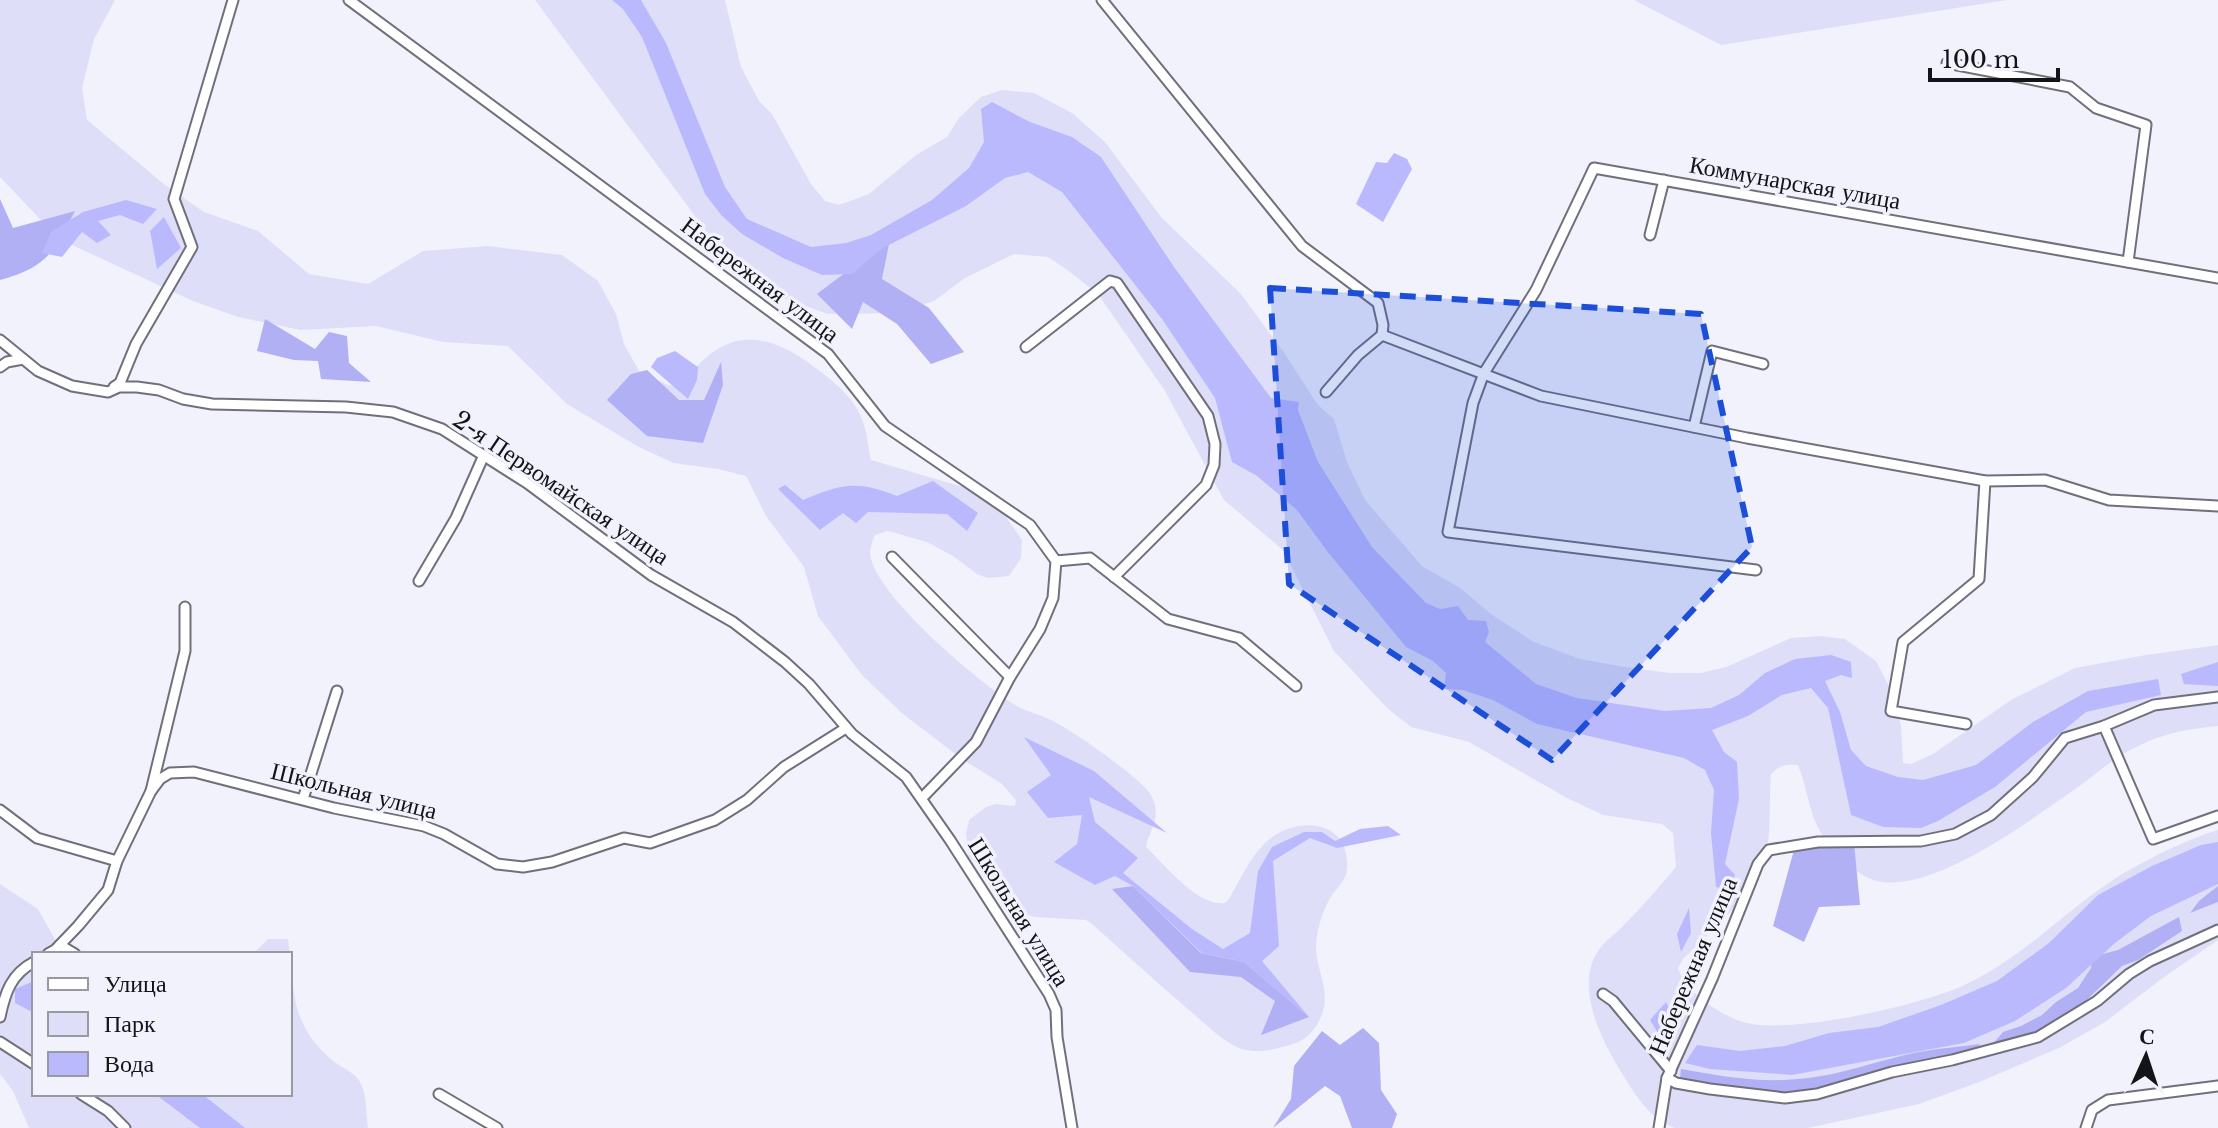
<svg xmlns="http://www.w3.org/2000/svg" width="2218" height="1128" viewBox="0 0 2218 1128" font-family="'Libre Baskerville',serif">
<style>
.green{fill:#dedef8}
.forest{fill:#b2b0f4}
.water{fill:#bbb9fe}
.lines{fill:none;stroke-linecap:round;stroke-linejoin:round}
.street-casing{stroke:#70707c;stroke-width:13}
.street{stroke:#fff;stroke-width:9}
.marked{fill:#1d4ed8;fill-opacity:0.2;stroke:#1d4ed8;stroke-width:6;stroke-dasharray:16 10;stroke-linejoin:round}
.labels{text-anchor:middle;stroke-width:7;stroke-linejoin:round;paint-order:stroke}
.street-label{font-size:24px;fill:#131318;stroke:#f2f2fd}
</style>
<rect width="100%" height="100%" fill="#f2f2fd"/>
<!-- green -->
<g class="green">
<path d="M0,0H115L94,39L82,88L87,120L165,185L204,212L258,231L309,274L368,284L423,251L488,246L562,255L598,281L616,314L624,344L639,371L668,385L681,387C723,325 766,328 821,372C837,384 853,398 861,417C867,430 868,446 871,460L970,489L1002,511L1022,540L1021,558L1009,576L987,578L977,574L953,556L927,542L888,531L875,535C873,540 870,548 870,553C873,594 980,683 1015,705C1025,711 1038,714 1049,719C1069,728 1140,777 1151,795C1163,818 1149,829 1146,847C1165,865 1198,907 1225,903L1229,899C1240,880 1249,859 1265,843C1294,815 1351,818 1347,869C1346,882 1335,889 1329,900C1322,913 1316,932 1316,947C1316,967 1328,986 1324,1007C1320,1025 1309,1040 1290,1045C1275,1049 1258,1054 1242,1049C1226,1044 1210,1028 1197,1017C1162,987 1127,955 1092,924L1086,920L1034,917L1020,912L997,894L990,877L969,857L966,834L969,820L986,807L996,804L1015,806L1016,800L1002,784L962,759L903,714L862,675L818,616L804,567L766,516L746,476L718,469L673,463L637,446L567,404L508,346L443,342L376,326L300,330L238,317L193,301L59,239L0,177Z"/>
<path d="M535,0H725L741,67L759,101L772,114L811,184L825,201L839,205L869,194L916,155L947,137L959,118L981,97L1002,90L1034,93L1072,113L1105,142L1161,217L1240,293L1283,351L1318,405L1334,419L1347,462L1365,500L1422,566L1460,588L1491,614L1534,642L1580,659L1625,667L1670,673H1701L1726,667L1791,638L1821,636L1845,639L1876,661L1893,694L1901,726L1903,763L1911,764L1933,754L2011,700L2075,668L2146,655L2218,645V726C2180,730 2159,734 2125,753C2106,764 2090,779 2071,792C2026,823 1938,889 1882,882C1859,879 1839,856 1825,839C1809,817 1808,790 1798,765C1785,764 1780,765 1771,774C1769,799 1771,825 1767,850C1761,888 1710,933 1683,959L1678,968C1687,994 1721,1016 1747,1023C1792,1034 1916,1006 1960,987C2020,961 2065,910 2119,876C2149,858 2185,840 2218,830V940L2164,977L2105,1022L2059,1048L1982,1081L1919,1104L1808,1128H1675C1647,1118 1633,1091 1618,1067C1599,1035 1573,981 1601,947C1607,939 1616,934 1623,926C1642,907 1659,887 1676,867L1673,833L1662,824L1603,815L1567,798L1469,742L1411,727L1387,708L1334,651L1283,550L1224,500L1165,391L1098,294L1066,269L1048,257L1014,254L965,278L934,301L896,313L828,314L782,298L715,243Z"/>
<path d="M1634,0H2007L1721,45Z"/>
<path d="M0,884L38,909L61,950L70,954H34V1094H290V958C294,1002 296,1029 332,1060C341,1068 356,1072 361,1084C367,1096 366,1115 368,1128H29L13,1091L0,1074Z"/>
<path d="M268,939H288L290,954H253Z"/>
</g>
<!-- forest -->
<g class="forest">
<path d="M0,199L13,228L75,211C53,252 48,267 0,280Z"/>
<path d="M890,239L882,279L929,308L964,352L931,364L897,324L863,302L852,329L817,294Z"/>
<path d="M265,319L315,349L329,332L347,336L349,363L371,382L321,379L318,361L294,360L257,351Z"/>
<path d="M721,362L723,385L703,443L647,436L607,400L631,374L647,370L679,400H704Z"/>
<path d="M1854,843L1860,905L1819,907L1804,942L1773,926L1794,850Z"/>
<path d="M1133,886L1201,953L1244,962L1309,1017L1261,1035L1275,1001L1241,977L1190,972L1112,889Z"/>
<path d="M2218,886V902L2190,913L2199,901Z"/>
<path d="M2179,917L2182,931L2138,960L2122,966L2069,1017L2034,1035L1986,1052L2003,1032L2021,1026L2042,1015L2056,1002L2078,988L2091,968L2092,957L2118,950Z"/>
<path d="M1363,1028L1379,1043L1381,1090L1397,1114L1392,1128H1352L1340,1096L1325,1086L1273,1128L1291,1099L1294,1066L1322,1031L1340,1045Z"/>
<path d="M1980,1044L1976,1053L1798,1093C1758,1094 1719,1088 1680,1078L1681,1069C1720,1076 1759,1083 1798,1079C1840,1076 1878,1060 1919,1052C1939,1048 1960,1047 1980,1044Z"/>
</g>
<!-- water -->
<g class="water">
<path d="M612,0H641L666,43L725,187L747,219L811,247L846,243L871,235L932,200L969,168L984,142L981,109L992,102L1030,122L1072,137L1101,157L1174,267L1271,398L1299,402L1298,410L1318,462L1372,547L1426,603L1440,609L1458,606L1468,620L1486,621L1489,632L1485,642L1536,684L1577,698L1665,711L1711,708L1739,695L1765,673L1795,659L1831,655L1851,662L1852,678L1841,675L1825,681L1840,712L1851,750L1866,766L1898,777L1923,780L1976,765L2033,722L2088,691L2158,679L2161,695L2086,712L1995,787L1938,821L1921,828L1883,827L1851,815L1828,708L1811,688L1782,695L1748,716L1712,730L1724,752L1737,762L1739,799L1725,864L1735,875L1729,891L1716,887L1711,833L1714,790L1705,770L1684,758L1537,724L1493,700L1463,690L1444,689L1446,673L1433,661L1406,647L1327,551L1297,510L1257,476L1232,462L1215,398L1162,319L1062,192L1028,172L1005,178L966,206L881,249L852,274L822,275L783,258L742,234L722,216L705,194L642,37L623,9Z"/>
<path d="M1394,153L1407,159L1412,169L1383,222L1356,204L1376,162L1387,163Z"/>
<path d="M126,200L157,209L143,224L120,215L98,221L111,235L97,243L82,232L62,257L42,253L51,232L83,212Z"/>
<path d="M164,217L181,248L157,269L150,231Z"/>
<path d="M675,351L698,367L697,380L688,399L651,367L657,358Z"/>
<path d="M933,481L978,513L967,531L947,514L868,512L856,523L843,513L820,530L778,489L785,485L803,500C841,484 857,480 897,496Z"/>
<path d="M2218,662V686L2184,684L2181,674Z"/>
<path d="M1024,737L1094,771L1167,833L1089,797L1095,822L1138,858L1123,873L1192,929L1223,949L1250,933L1258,871L1272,847L1304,832H1322L1335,841L1360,829L1388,826L1401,835L1337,848L1310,838L1273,861L1279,946L1262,961L1309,1017L1244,962L1202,953L1133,886L1115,876L1095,885L1054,862L1077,844L1082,815L1048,818L1027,792L1051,775Z"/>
<path d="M2218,842V884L2151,916L2115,943L2066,988L2015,1021L1964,1043L1792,1075L1710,1069L1685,1063L1697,1045L1740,1051L1785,1046L1829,1033L1878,1027L1941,1005L1997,981L2049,943L2098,895L2152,866L2201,845Z"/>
<path d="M1689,908L1691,933L1681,952L1677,934Z"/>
<path d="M34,981V1013L15,1003V989Z"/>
<path d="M1666,1002L1679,1027L1664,1043L1650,1020Z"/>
<path d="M155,1094H202L245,1128H200Z"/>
</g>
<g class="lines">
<!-- street casing -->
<g class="street-casing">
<g id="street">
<path d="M349,0L828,354L885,426L1030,525L1056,561L1053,598L1040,629L1010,677L976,742L922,798"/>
<path d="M1102,0L1302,246L1378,303L1383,325L1382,335"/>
<path d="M1947,63L2070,87L2096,108L2146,125L2128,262"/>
<path d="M1650,235L1664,180"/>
<path d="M0,340L38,371L72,386L108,392L119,387H137L159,390L183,399L212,404L346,407L393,412L442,429L527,483L651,575L733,622L785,662L809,684L852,734L906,777L950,840L1049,994L1056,1010L1057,1037L1072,1128"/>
<path d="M1026,347L1110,281L1117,283L1208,416L1215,444L1214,465L1206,485L1114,577"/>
<path d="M0,367L7,362L23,359"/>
<path d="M114,387L120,383L136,344L192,247L174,199L233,0"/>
<path d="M1326,392L1358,355L1382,335L1541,396L1747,438L1985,481L2045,480L2109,500L2218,506"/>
<path d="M1694,427L1712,351L1763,364"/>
<path d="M892,557L1010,677"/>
<path d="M1056,561L1090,558L1168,619L1239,638L1296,686"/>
<path d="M1756,570L1448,532L1473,403L1484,373L1536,290L1594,168L2218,278"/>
<path d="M419,581L456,518L484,455"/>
<path d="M1966,724L1891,711L1903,642L1979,579L1985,481"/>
<path d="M2104,726L2153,839L2218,816"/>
<path d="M151,791L160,779L170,773L194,772L334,808L424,826L444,834L497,864L523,867L552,862L624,838L650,843L715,820L747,800L784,767L846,728"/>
<path d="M303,799L337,691"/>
<path d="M0,810L37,838L117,861"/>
<path d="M60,945L75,954"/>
<path d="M48,954L55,950L78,926L108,890L117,861L151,791L185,651V607"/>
<path d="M1603,994L1613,1001L1671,1071"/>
<path d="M0,1017C5,993 11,974 34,962"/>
<path d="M0,1042L34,1064"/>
<path d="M1667,1078L1676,1083L1710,1089L1785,1098L1817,1094L1892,1072L1952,1060L2038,1037L2097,1001L2129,974L2150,961L2218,930"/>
<path d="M81,1094L108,1111L125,1128"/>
<path d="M439,1094L497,1128"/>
<path d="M1659,1128L1667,1078L1712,979L1758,864L1769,850L1818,842L1921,841L1955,834L1991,815L2033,777L2065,738L2104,726L2154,705L2218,697"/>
<path d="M2086,1128L2092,1110L2108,1100L2218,1086"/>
</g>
</g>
<!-- street -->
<use href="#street" class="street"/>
</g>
<!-- marked area -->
<path class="marked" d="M1270,288L1701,314L1752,547L1552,760L1289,584Z"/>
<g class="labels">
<!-- street labels -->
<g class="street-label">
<text transform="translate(1795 183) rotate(10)" y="8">Коммунарская улица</text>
<text transform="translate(760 280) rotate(37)" y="8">Набережная улица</text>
<text transform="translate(561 488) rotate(34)" y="8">2-я Первомайская улица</text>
<text transform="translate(354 791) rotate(14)" y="8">Школьная улица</text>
<text transform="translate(1019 912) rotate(58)" y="8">Школьная улица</text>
<text transform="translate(1693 966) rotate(-67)" y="8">Набережная улица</text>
</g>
</g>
<!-- legend -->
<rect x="32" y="952" width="260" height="144" fill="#f2f2fd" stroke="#9999a1" stroke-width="2"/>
<rect x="48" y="978" width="40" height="12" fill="#ffffff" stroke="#9999a1" stroke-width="2"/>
<text x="104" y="992" font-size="24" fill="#131318">Улица</text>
<rect x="48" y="1012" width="40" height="24" fill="#dedef8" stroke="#9999a1" stroke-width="2"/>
<text x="104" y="1032" font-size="24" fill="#131318">Парк</text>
<rect x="48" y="1052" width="40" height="24" fill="#bbb9fe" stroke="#9999a1" stroke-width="2"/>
<text x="104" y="1072" font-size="24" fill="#131318">Вода</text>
<!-- north arrow -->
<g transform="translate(2146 1056) rotate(3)" stroke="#f2f2fd" stroke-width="6" paint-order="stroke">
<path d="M0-6L14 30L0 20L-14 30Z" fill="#131318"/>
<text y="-12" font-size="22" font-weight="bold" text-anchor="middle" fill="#131318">С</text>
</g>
<!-- scale -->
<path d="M1930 68v12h128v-12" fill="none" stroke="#131318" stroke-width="4"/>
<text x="1942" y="68" font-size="24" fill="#131318" stroke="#f2f2fd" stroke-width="6" paint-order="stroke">100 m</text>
</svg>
